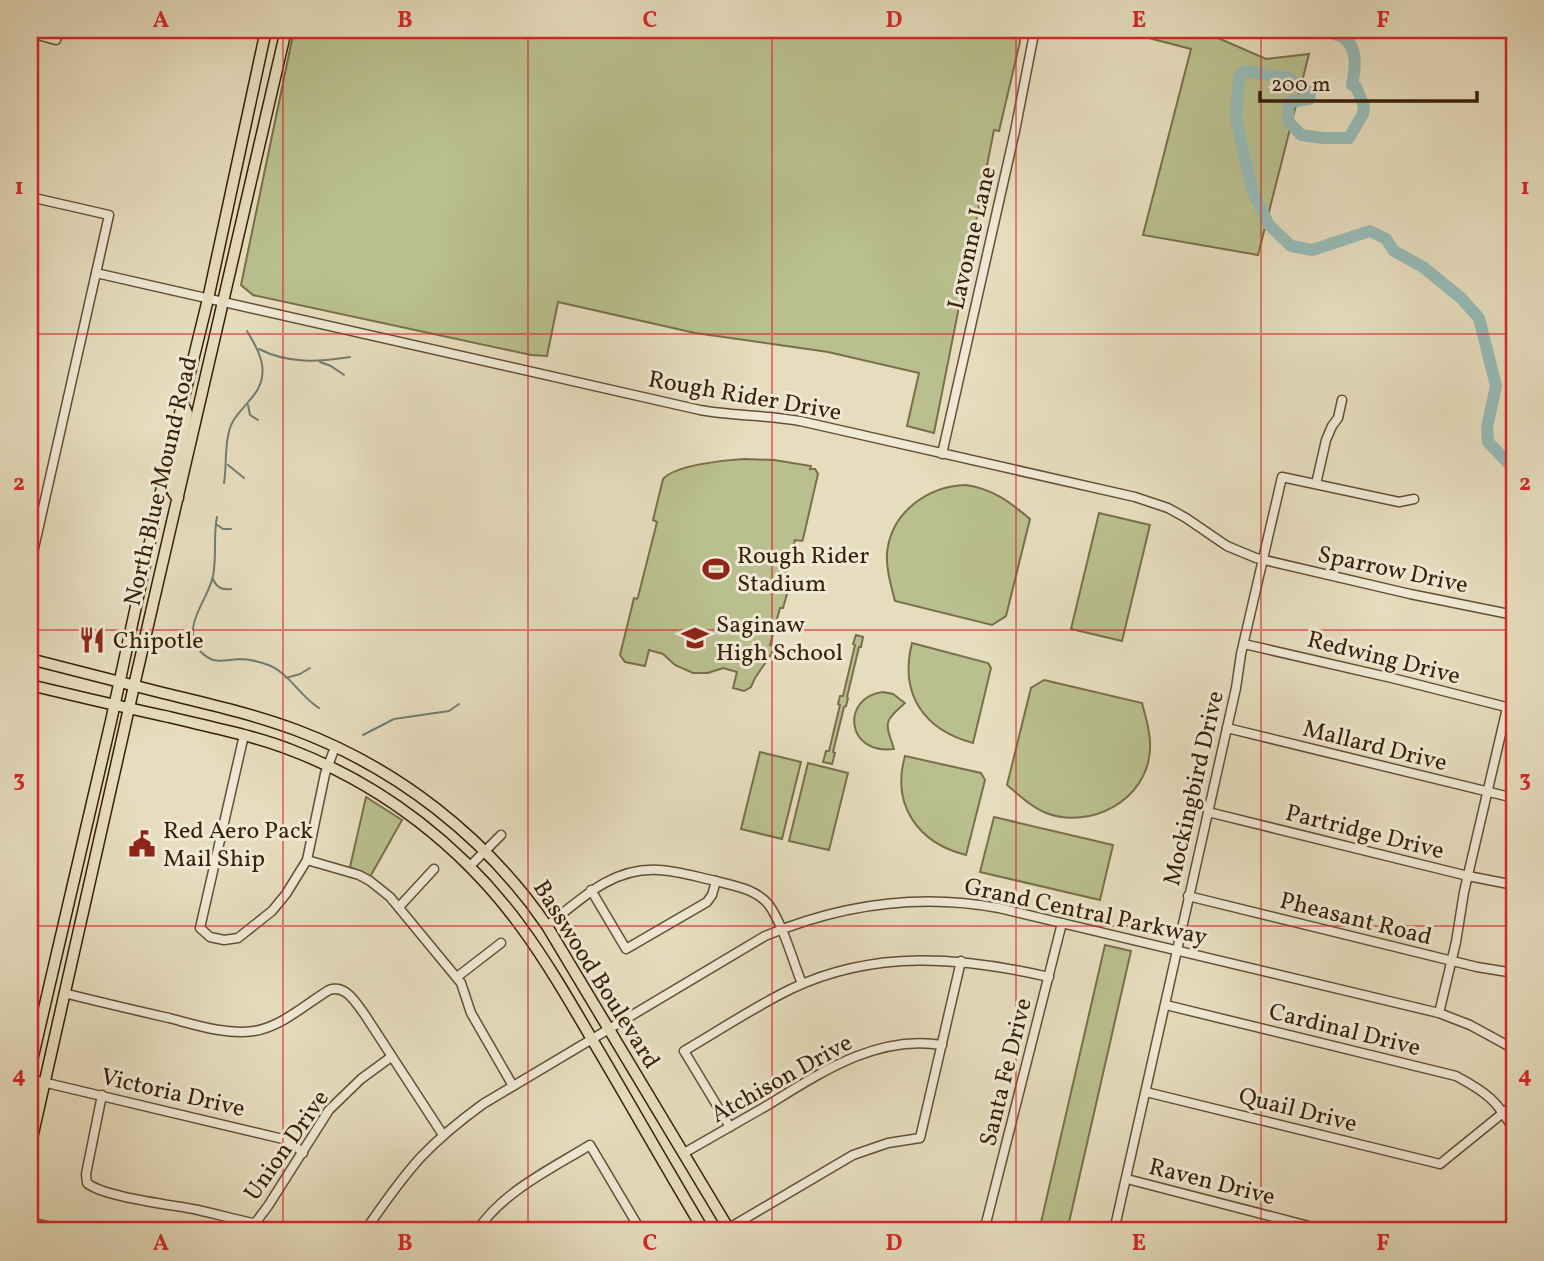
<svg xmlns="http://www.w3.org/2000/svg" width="1544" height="1261" viewBox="0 0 1544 1261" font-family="Vollkorn,serif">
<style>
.green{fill:#b9bf8e;stroke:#796f4a;stroke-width:2}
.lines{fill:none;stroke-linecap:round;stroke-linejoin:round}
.stream{stroke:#717d71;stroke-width:2}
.river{stroke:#97bbb7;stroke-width:12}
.minor-casing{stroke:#644e35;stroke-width:11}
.major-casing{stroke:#391f07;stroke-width:13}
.minor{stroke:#efe9d5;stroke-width:8}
.major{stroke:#e6ddbe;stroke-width:10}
.grid{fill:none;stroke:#d62828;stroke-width:2;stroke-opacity:0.55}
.labels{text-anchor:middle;stroke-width:6;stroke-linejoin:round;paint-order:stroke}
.street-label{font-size:24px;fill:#391f07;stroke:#efe9d5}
.poi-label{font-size:24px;fill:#391f07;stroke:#efe9d5;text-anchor:start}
.neatline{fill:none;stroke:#d62828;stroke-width:2.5}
.grid-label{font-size:23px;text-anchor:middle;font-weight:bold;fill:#d62828}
</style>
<rect width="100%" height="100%" fill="#e6ddbe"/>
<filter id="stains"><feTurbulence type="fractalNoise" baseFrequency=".00286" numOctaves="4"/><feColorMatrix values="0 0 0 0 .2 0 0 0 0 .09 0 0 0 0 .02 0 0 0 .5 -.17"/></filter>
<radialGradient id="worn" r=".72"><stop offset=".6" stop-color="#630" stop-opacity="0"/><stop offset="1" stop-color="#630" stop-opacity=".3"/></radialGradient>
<!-- green -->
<g class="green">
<path d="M294,30H1019L1020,42L999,131L994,130L934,433L907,426L919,373L828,352L695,333L558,302L547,356L531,355L253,295L241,285Z"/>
<path d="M1118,30H1200L1266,59L1309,54L1258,255L1143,235L1191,49Z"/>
<path d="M744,459L774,460L811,466L810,469H815L818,474L803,539L802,541L795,540L785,579L791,580L783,608H780L770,645L776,647L755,678L751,687L744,691L733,688L737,672L723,668L708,673H693L675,665L663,654L649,650L645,666L625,662L620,655L634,598L637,599L638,597L657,522L653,520L663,479C675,465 725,460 744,459Z"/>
<path d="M966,485C993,489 1010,502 1030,519L1006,616L992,625L895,601C891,585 886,569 887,553C891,512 928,486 966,485Z"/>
<path d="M1099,513L1150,525L1122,641L1071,629Z"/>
<path d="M856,635L863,637L861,647H859L847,697L848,698L846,706L844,707L833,752L835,753L832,764L823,762L826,751H829L840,705L838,704L840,696H843L855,645L853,644Z"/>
<path d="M912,643L988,663L991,668L973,743C924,730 899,694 912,643Z"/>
<path d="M1044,680L1142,703C1146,718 1151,734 1150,750C1147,800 1091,830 1046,813C1031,807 1019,795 1007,785L1031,688Z"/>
<path d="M883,692L893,694L905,703C883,723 885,721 894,749C845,755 841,697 883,692Z"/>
<path d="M760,752L801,762L782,839L741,829Z"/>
<path d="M905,756L981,773L985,780L966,855C918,843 891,805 905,756Z"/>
<path d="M808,763L848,773L829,850L789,841Z"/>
<path d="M366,797L402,820L370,877L350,867Z"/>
<path d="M994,817L1113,845L1100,900L980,872Z"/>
<path d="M1105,945L1131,951L1067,1231H1039Z"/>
<path d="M30,1218H32L89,1231H30Z"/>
</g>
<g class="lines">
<!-- stream -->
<g class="stream">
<path d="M259,349C288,364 319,362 350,357"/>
<path d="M320,362L331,366L344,375"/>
<path d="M248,405L250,415L258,420"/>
<path d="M228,465L244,478"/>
<path d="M224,483C227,465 224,446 230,428C233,417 242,410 249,401C272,377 262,355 247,331"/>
<path d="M217,517C213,536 217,556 213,576C209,598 183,624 197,646C200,653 206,657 213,660C222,662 231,660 239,659C250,659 261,662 271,666C290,675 301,697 319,708"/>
<path d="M216,524L223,529H231"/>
<path d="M213,579C217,588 222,590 231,589"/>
<path d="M286,678L300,674L310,668"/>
<path d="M363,735L394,719L449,711L459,704"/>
</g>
<!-- river -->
<path class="river" d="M1326,30V32C1331,33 1339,35 1343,37C1359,48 1355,70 1352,85L1356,87L1364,106L1363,114L1349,138H1323L1301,135L1288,121L1289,102L1309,99L1310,93L1288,78L1244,71L1239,77L1236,118L1252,190L1269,225L1291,246L1312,250L1370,231L1386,239L1394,251L1423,267L1461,298L1479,318L1496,386L1487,428L1488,442L1514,469"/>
<!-- minor casing -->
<g class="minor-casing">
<g id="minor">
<path d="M30,33L56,40L58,30"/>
<path d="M30,197L109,215L96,273"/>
<path d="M942,454L1015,131L1033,39L1032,30"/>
<path d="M1316,484L1326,440L1332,426L1338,418L1342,400"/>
<path d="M30,566L96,273L700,410C733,416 767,415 800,421L1135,497L1168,508L1186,518L1227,546L1256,558L1410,594L1514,615"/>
<path d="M1244,644L1396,679L1514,709"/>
<path d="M1227,728L1514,798"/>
<path d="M244,735L200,928L210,937L224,940L238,938L272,911L286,894L307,860L325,774L335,747"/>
<path d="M1208,812L1468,876L1514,885"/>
<path d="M307,860L359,875L370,881L390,897L461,983L471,1013L513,1086"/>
<path d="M470,866L501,835"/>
<path d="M591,890L626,949L707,902L712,895L716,881"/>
<path d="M1188,896L1477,967L1514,973"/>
<path d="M399,907L434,869"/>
<path d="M547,926C581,899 612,867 659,870C678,871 697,877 716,881C735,886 756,889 769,905C783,925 793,961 802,984"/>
<path d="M457,977L501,943"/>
<path d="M64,993C99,1002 134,1010 169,1018C196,1025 226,1035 254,1031C281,1027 306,1004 329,990C346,984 356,1003 365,1015L443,1135"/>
<path d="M1166,1005L1456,1076C1486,1092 1498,1101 1514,1131"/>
<path d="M1439,1013L1456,942L1464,892L1507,708"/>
<path d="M30,1079L283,1139L292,1143L303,1153"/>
<path d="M1146,1092L1440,1164L1514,1104"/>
<path d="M102,1095L86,1174L87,1183C103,1197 174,1205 198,1210C216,1214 234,1219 252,1223L256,1222L268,1206L329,1110L361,1079L391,1057"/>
<path d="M730,1127L684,1051C720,1030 754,1007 791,989C875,949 962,957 1049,977"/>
<path d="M684,1153C712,1137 740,1121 768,1105C820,1073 877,1034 942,1045"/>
<path d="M1127,1179L1328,1231"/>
<path d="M365,1231C382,1206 400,1180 421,1157C440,1137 461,1120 483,1104L765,936C839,905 919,893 999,908L1439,1013L1470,1025L1514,1049"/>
<path d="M477,1231C502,1192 551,1169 590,1145L641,1231"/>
<path d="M724,1231L853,1155L888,1143L920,1138L961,961"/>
<path d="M984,1231L1062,923"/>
<path d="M1114,1231L1236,688L1241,654L1282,477L1399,502L1414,499"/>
</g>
</g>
<!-- major casing -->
<g class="major-casing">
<g id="major">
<path d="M178,498L174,494L171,487L187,413L185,408"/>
<path d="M30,659C74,670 119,682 163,693C208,704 253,714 296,730C397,768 486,837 547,926L730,1231"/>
<path d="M30,685C76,696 122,707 169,717C210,727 252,735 291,750C383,785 464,848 522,928C552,969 577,1014 603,1058C637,1116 670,1174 704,1231"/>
<path d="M30,1069L111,721L162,487L208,299L266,30"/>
<path d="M30,1147L136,677L286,30"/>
</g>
</g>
<!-- minor -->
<use href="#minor" class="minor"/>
<!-- major -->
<use href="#major" class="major"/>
</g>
<!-- grid -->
<path class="grid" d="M283,30V1231M528,30V1231M772,30V1231M1016,30V1231M1261,30V1231M30,334H1514M30,630H1514M30,926H1514"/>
<!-- icons -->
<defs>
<g id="stadium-bare" transform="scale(2.1)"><path d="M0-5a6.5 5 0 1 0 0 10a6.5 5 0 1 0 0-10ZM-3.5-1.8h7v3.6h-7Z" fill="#8f2418" stroke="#efe9d5" stroke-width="2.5" paint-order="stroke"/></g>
<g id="school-bare" transform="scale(2.1)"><path d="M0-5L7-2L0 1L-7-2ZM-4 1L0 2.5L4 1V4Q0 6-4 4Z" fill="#8f2418" stroke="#efe9d5" stroke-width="2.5" paint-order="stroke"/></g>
<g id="restaurant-bare" transform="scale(2.1)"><path d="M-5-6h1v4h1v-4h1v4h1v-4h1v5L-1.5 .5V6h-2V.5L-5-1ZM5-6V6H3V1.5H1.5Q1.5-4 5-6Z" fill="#8f2418" stroke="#efe9d5" stroke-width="2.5" paint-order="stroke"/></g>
<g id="civic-bare" transform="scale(2.1)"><path d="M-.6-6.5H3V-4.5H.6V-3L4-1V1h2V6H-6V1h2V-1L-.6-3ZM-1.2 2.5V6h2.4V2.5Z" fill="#8f2418" stroke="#efe9d5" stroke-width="2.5" paint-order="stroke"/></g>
</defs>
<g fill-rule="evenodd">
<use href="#stadium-bare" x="716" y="569"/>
<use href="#school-bare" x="695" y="638"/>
<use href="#restaurant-bare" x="92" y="640"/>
<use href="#civic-bare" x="142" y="844"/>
</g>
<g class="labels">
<!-- street labels -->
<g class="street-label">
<text transform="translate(971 238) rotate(-77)" y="8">Lavonne Lane</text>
<text transform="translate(745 395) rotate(10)" y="8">Rough Rider Drive</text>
<text transform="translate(160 481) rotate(-77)" y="8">North Blue Mound Road</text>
<text transform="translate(1393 569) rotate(12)" y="8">Sparrow Drive</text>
<text transform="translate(1384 657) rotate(14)" y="8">Redwing Drive</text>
<text transform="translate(1375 745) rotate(14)" y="8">Mallard Drive</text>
<text transform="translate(1193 788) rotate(-77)" y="8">Mockingbird Drive</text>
<text transform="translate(1365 831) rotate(14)" y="8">Partridge Drive</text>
<text transform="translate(1086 911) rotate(12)" y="8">Grand Central Parkway</text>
<text transform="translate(1356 918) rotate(14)" y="8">Pheasant Road</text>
<text transform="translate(597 974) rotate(58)" y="8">Basswood Boulevard</text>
<text transform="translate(1345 1029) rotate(14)" y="8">Cardinal Drive</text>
<text transform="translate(1005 1072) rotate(-76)" y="8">Santa Fe Drive</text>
<text transform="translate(781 1078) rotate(-29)" y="8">Atchison Drive</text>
<text transform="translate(173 1092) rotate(13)" y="8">Victoria Drive</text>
<text transform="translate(1298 1109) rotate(14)" y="8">Quail Drive</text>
<text transform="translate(286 1145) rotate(-55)" y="8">Union Drive</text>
<text transform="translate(1212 1181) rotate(14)" y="8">Raven Drive</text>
</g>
<!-- poi labels -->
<g class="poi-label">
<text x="737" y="563">Rough Rider<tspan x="737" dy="28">Stadium</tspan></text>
<text x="716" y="632">Saginaw<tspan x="716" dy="28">High School</tspan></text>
<text x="113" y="648">Chipotle</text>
<text x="163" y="838">Red Aero Pack<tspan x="163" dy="28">Mail Ship</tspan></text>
</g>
</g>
<!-- margin -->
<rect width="1544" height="1261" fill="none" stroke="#e6ddbe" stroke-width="77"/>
<!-- scale -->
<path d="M1260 91v10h217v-10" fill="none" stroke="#391f07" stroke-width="3.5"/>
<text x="1271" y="91" font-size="21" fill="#391f07" stroke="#efe9d5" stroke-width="5" paint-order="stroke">200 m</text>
<rect x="38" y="38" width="1468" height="1184" class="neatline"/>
<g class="grid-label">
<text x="161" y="27">A</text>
<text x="405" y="27">B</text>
<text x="650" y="27">C</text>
<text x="894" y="27">D</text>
<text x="1139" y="27">E</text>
<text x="1383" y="27">F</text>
<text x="19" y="194">1</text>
<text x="1525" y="194">1</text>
<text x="19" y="490">2</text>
<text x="1525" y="490">2</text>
<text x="19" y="786">3</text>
<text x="1525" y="786">3</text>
<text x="19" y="1082">4</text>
<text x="1525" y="1082">4</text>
<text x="161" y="1250">A</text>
<text x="405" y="1250">B</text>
<text x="650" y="1250">C</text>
<text x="894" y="1250">D</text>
<text x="1139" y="1250">E</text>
<text x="1383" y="1250">F</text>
</g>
<rect width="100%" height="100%" filter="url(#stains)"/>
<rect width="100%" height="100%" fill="url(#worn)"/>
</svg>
